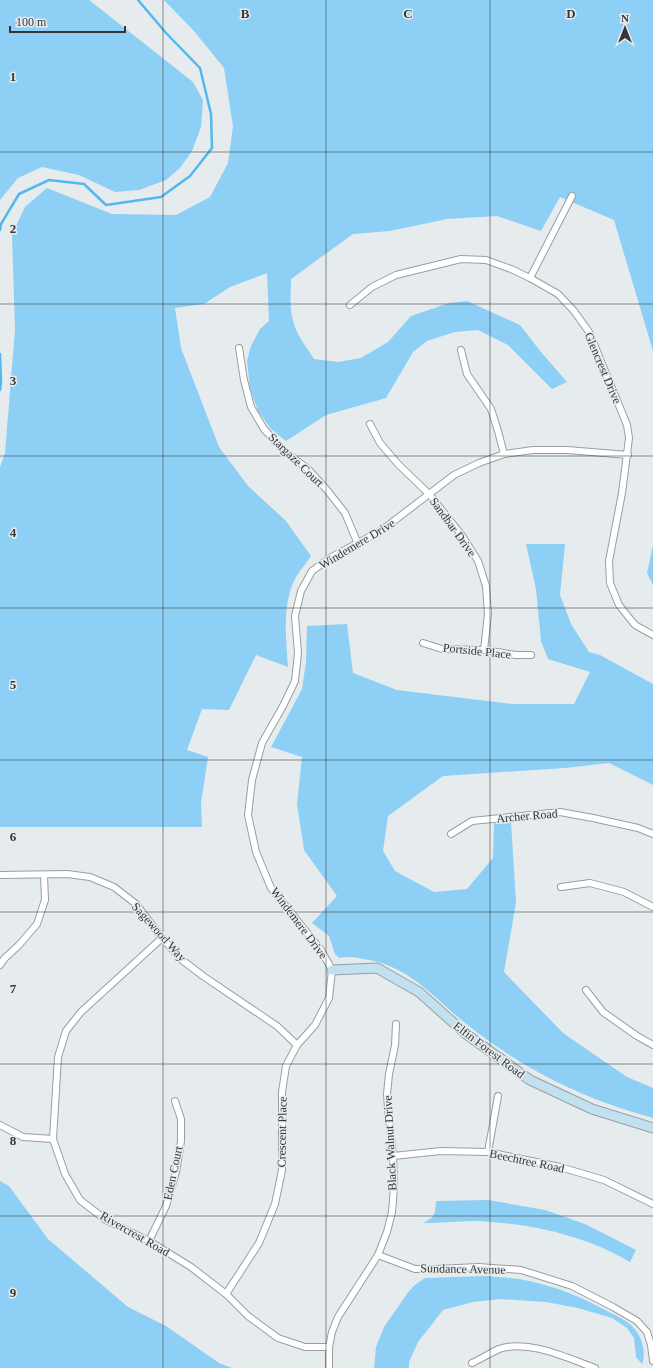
<svg xmlns="http://www.w3.org/2000/svg" width="653" height="1368" viewBox="0 0 653 1368" font-family="Georgia,serif">
<style>
.green{fill:#8dcff5}
.lines{fill:none;stroke-linecap:round;stroke-linejoin:round}
.stream{stroke:#52b9ef;stroke-width:2.5}
.street-casing{stroke:#999ea1;stroke-width:8}
.secondary-casing{stroke:#999ea1;stroke-width:11}
.street{stroke:#fff;stroke-width:6}
.secondary{stroke:#c2e1f0;stroke-width:9}
.grid{fill:none;stroke:#343637;stroke-width:1;stroke-opacity:0.55}
.labels{text-anchor:middle;stroke-width:3;stroke-linejoin:round;paint-order:stroke}
.street-label{font-size:12px;fill:#343637;stroke:#e6ebee}
.grid-label{font-size:13px;text-anchor:middle;font-weight:bold;fill:#343637;stroke:#e6ebee;stroke-width:3;stroke-linejoin:round;paint-order:stroke}
</style>
<rect width="100%" height="100%" fill="#e6ebee"/>
<!-- green -->
<g class="green">
<path d="M0,0H89L193,82L203,100L201,127L192,151L180,168L166,180L139,190L115,192L79,175L42,167L18,178L0,200Z"/>
<path d="M164,0H653V351L614,220L560,197L541,231L497,216L447,219L390,231L353,234L291,279C291,293 289,310 294,324C298,337 307,348 314,359L338,362L361,358L388,342L411,316L449,303L467,301L520,325L541,352L567,382L552,389L508,345L478,330L455,332L427,341L413,352L386,398L326,415L286,441L271,429L258,411L250,388L247,361L251,346L260,329L269,321L267,273L230,287L204,304L175,308L181,348L219,447L248,486L286,521L311,556C306,564 298,572 294,581C282,608 286,638 288,667L256,655L229,710L202,709L187,750L208,757L201,803L202,827H0V467L5,453L15,330L12,234L25,207L47,188L112,214L176,215L210,197L228,163L233,126L224,68L194,31Z"/>
<path d="M526,544H565L560,595L571,624L589,652L600,655L653,684V785L609,763L565,768L443,776L388,816L383,851L395,871L434,892L467,889L493,858L494,823L511,822L516,902L504,972L563,1033L627,1077L653,1088V1118C610,1106 568,1090 529,1067C507,1054 485,1039 464,1022C431,995 408,965 363,959C355,957 347,956 339,958L335,954L329,936L312,923L337,896L304,850L297,804L302,757L271,747L302,689L306,662L307,626L347,624L353,673L397,690L513,704H574L590,672L548,659L541,641L536,589Z"/>
<path d="M653,545V585L647,573Z"/>
<path d="M0,1181L9,1186L48,1239L128,1307L166,1326L219,1363L232,1368H0Z"/>
<path d="M488,1200L545,1210L585,1224L636,1250L630,1262C584,1235 531,1224 478,1221C460,1221 442,1223 423,1223C436,1217 435,1214 436,1201Z"/>
<path d="M486,1276C500,1277 515,1278 529,1281C558,1287 583,1298 609,1312C617,1316 626,1320 633,1327C641,1335 647,1352 642,1364L636,1357L634,1338L627,1328L612,1318L578,1308L546,1302L500,1299L473,1302L443,1310L418,1342L409,1362V1368H374L376,1347L384,1327L409,1291L416,1284L425,1278Z"/>
</g>
<g class="lines">
<!-- stream -->
<g class="stream">
<path d="M0,230L1,224L19,194L49,180L84,184L106,205L161,197L190,176L212,148L211,114L200,68L166,33L138,0"/>
<path d="M0,354L1,382L0,390"/>
</g>
<!-- street casing -->
<g class="street-casing">
<g id="street">
<path d="M530,278L572,196"/>
<path d="M350,305L372,287L396,275L461,259L486,260L511,269L530,278L558,294L574,311L589,332L627,425L629,438L622,493L609,561L610,583L619,605L635,625L653,635"/>
<path d="M239,348L244,380L251,407L264,429L285,452L308,469L327,490L345,513L358,544"/>
<path d="M461,350L467,374L491,409L498,431L504,454"/>
<path d="M370,424L380,443L398,464L429,494L463,537L478,561L486,586L488,614L484,650"/>
<path d="M423,643L442,649L484,650L516,655H531"/>
<path d="M451,834L472,821L560,812L593,818L638,828L653,834"/>
<path d="M0,875L67,874L90,877L114,887L136,904L162,938L182,960L203,976L277,1026L297,1045"/>
<path d="M561,887L590,883L624,892L653,907"/>
<path d="M162,938L81,1012L66,1031L58,1057L53,1139L65,1174L80,1200L106,1220L149,1241L191,1267L226,1294L248,1316L278,1338L305,1347H329"/>
<path d="M0,965L4,959L19,945L37,924L45,900L44,875"/>
<path d="M586,990L603,1012L637,1036L653,1045"/>
<path d="M0,1125L23,1137L53,1139"/>
<path d="M488,1152L498,1096"/>
<path d="M393,1156L441,1151L488,1152L560,1167L604,1180L653,1204"/>
<path d="M149,1241L166,1206L176,1172L181,1141V1119L175,1101"/>
<path d="M378,1255L415,1269H436L478,1267L521,1270L572,1286L613,1307L637,1321L647,1332L651,1345L653,1361"/>
<path d="M226,1294L259,1243L275,1204L282,1170V1092L286,1066L297,1045L315,1025L329,998L332,970L321,950L271,888L256,852L248,815L252,780L262,743L283,706L295,681L298,653L295,616L301,591L312,571L330,558L382,530L454,475L479,463L504,454L533,450H567L628,455"/>
<path d="M472,1363C481,1359 490,1353 499,1349C529,1339 567,1358 595,1368"/>
<path d="M329,1368V1347L332,1332L338,1317L378,1255L387,1232L392,1212L394,1188L393,1156L388,1108L387,1094L389,1074L395,1045L396,1024"/>
</g>
</g>
<!-- secondary casing -->
<g class="secondary-casing">
<path id="secondary" d="M332,970L377,968L419,992L466,1034L530,1080L592,1109L653,1128"/>
</g>
<!-- street -->
<use href="#street" class="street"/>
<!-- secondary -->
<use href="#secondary" class="secondary"/>
</g>
<!-- grid -->
<path class="grid" d="M163,0V1368M326,0V1368M490,0V1368M0,152H653M0,304H653M0,456H653M0,608H653M0,760H653M0,912H653M0,1064H653M0,1216H653"/>
<g class="labels">
<!-- street labels -->
<g class="street-label">
<text transform="translate(603 368) rotate(67)" y="4">Glencrest Drive</text>
<text transform="translate(296 460) rotate(44)" y="4">Stargaze Court</text>
<text transform="translate(453 527) rotate(54)" y="4">Sandbar Drive</text>
<text transform="translate(357 544) rotate(-31)" y="4">Windemere Drive</text>
<text transform="translate(477 651) rotate(6)" y="4">Portside Place</text>
<text transform="translate(527 816) rotate(-5)" y="4">Archer Road</text>
<text transform="translate(299 923) rotate(53)" y="4">Windemere Drive</text>
<text transform="translate(159 932) rotate(48)" y="4">Sagewood Way</text>
<text transform="translate(489 1050) rotate(37)" y="4">Elfin Forest Road</text>
<text transform="translate(282 1132) rotate(-89)" y="4">Crescent Place</text>
<text transform="translate(390 1143) rotate(-93)" y="4">Black Walnut Drive</text>
<text transform="translate(527 1161) rotate(12)" y="4">Beechtree Road</text>
<text transform="translate(173 1173) rotate(-78)" y="4">Eden Court</text>
<text transform="translate(135 1234) rotate(30)" y="4">Rivercrest Road</text>
<text transform="translate(463 1269) rotate(1)" y="4">Sundance Avenue</text>
</g>
</g>
<g class="grid-label">
<text x="245" y="18">B</text>
<text x="408" y="18">C</text>
<text x="571" y="18">D</text>
<text x="13" y="81">1</text>
<text x="13" y="233">2</text>
<text x="13" y="385">3</text>
<text x="13" y="537">4</text>
<text x="13" y="689">5</text>
<text x="13" y="841">6</text>
<text x="13" y="993">7</text>
<text x="13" y="1145">8</text>
<text x="13" y="1297">9</text>
</g>
<!-- north arrow -->
<g transform="translate(625 28)" stroke="#e6ebee" stroke-width="3" paint-order="stroke">
<path d="M0-3L7 15L0 10L-7 15Z" fill="#343637"/>
<text y="-6" font-size="11" font-weight="bold" text-anchor="middle" fill="#343637">N</text>
</g>
<!-- scale -->
<path d="M10 26v6h115v-6" fill="none" stroke="#343637" stroke-width="2"/>
<text x="16" y="26" font-size="12" fill="#343637" stroke="#e6ebee" stroke-width="3" paint-order="stroke">100 m</text>
</svg>
